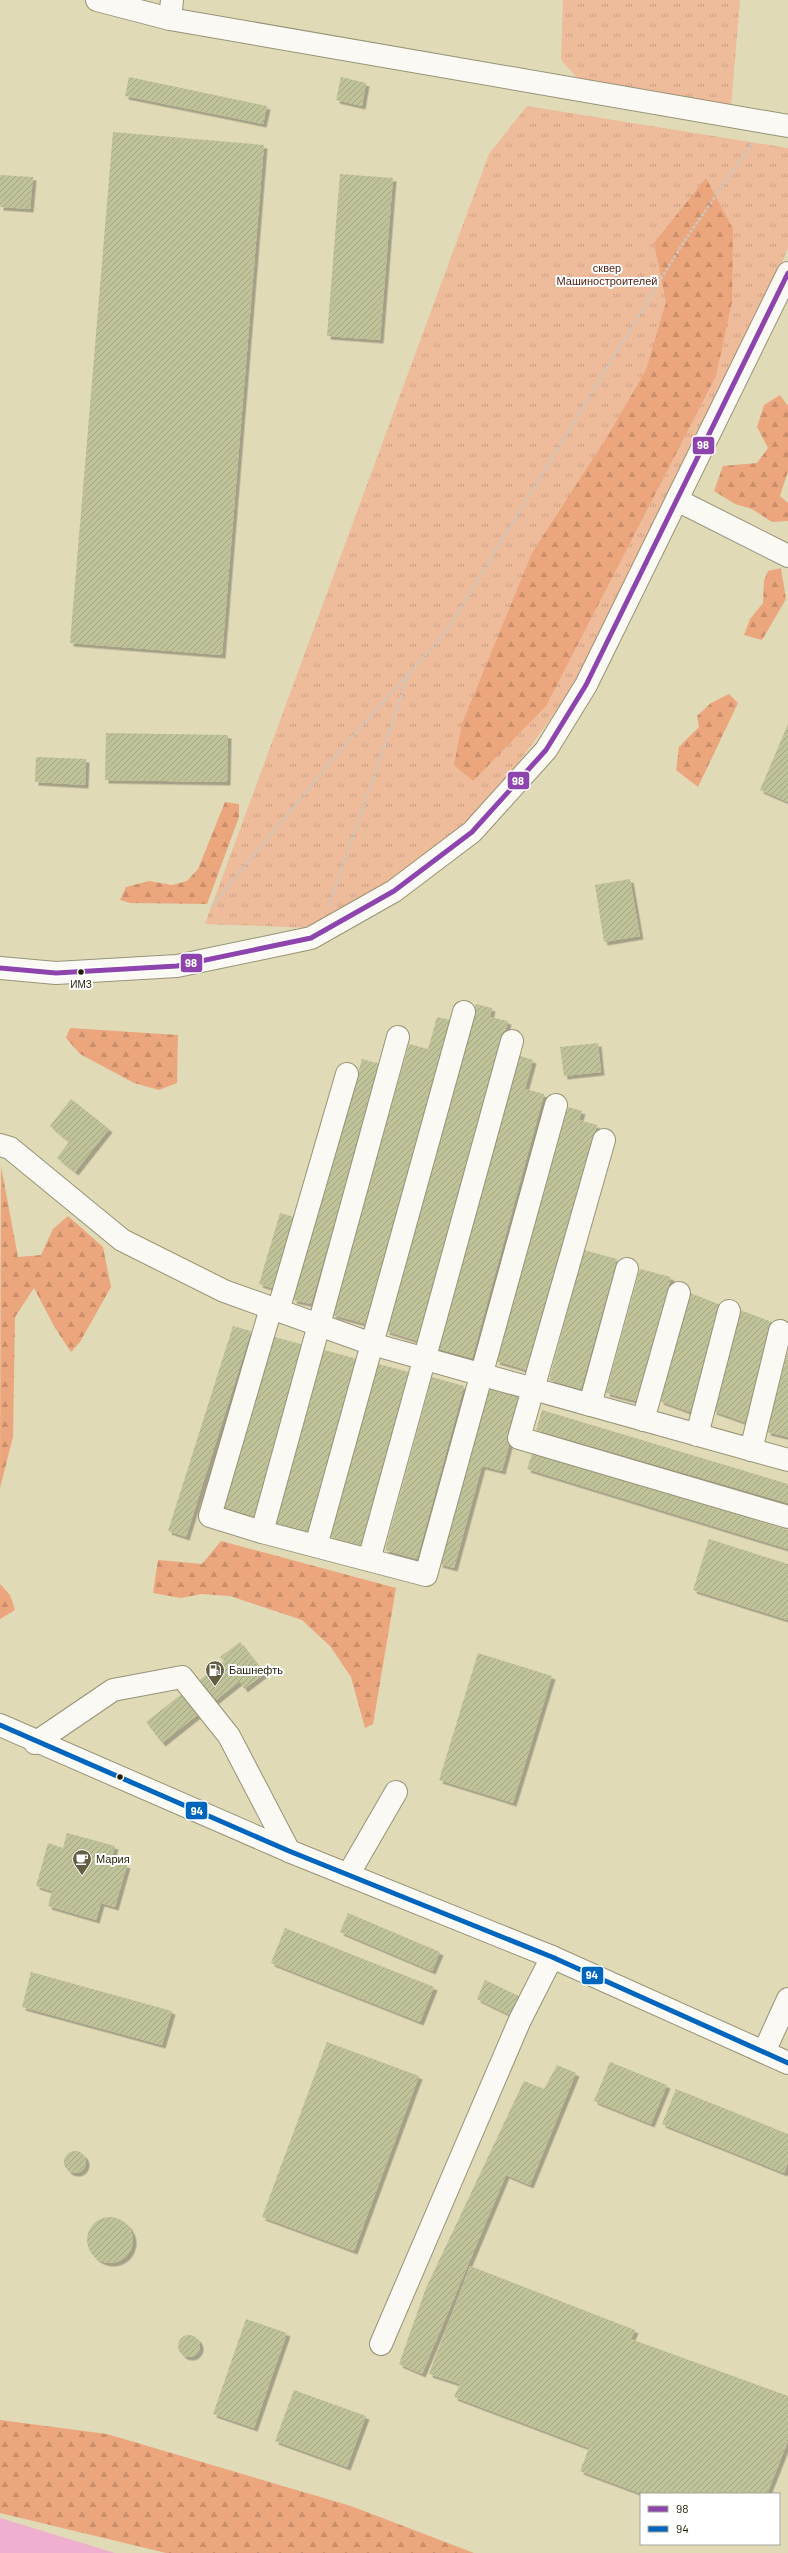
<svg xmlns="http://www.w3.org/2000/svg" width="788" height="2553" viewBox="0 0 788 2553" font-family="Barlow,sans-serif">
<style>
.grass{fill:url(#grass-tufts)}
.forest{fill:url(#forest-firs)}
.water{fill:#efafcf}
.building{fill:url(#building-hatch);filter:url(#shadow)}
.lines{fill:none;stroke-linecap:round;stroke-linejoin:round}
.minor-casing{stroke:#989377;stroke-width:24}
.major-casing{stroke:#989377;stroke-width:24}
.path{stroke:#cac8bf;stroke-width:2.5;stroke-dasharray:3 2;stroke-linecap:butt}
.minor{stroke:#faf9f4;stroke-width:22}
.major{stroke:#faf9f4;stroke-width:22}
.bus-1-casing{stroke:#fff;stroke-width:8}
.bus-2-casing{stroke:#fff;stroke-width:8}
.bus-1{stroke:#8e44ad;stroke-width:5}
.bus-2{stroke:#0065bd;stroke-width:5}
.bus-dot{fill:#201c03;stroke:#fff;stroke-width:1.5}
.labels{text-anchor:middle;stroke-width:4;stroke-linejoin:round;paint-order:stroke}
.bus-label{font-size:10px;fill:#201c03;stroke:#fff}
.park-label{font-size:11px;fill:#512211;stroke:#fff}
.poi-label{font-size:11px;fill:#201c03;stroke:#fff;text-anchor:start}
.line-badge{stroke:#fff;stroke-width:1.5}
.badge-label{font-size:11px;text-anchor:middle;font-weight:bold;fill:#fff}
</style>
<defs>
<pattern id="grass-tufts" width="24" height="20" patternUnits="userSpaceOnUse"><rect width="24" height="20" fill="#eebb9b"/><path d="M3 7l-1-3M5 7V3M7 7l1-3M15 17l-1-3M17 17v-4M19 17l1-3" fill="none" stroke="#cca084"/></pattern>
<pattern id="forest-firs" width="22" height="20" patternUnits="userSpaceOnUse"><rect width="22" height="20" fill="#eca67e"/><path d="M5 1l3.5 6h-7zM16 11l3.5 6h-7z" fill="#ca8e6b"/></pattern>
<pattern id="building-hatch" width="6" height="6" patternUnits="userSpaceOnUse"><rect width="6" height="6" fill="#c0c299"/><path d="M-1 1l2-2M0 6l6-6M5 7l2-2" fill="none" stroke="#a5a682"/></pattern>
<filter id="shadow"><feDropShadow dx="3.5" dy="3.5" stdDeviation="0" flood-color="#0004"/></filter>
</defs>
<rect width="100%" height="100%" fill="#e0dab7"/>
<!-- grass -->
<g class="grass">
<path d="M563,0H740L731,107L583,84L561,60Z"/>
<path d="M527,106L788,148V248L766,300L575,685L495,795L434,853L314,928L205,924L489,154Z"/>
</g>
<!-- forest -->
<g class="forest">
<path d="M706,178L733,229L732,302L716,376L546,706L473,781L454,765L462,724L532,553L609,434L646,370L666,302L654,243Z"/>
<path d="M780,395L788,406V471L780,496L788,503V521L772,522L752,509L735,504L714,491L723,466L757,463L768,448L757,427L764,405Z"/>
<path d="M781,568L786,599L762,640L744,635L750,619L763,603L764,580L768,571Z"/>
<path d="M729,694L738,703L698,787L676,770L679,747L699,727L697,716L711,703Z"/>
<path d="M225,802L239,804V817L207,904L130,903L120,900L126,887L149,881L172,885L187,881L198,869Z"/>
<path d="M70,1028L178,1035L177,1083L159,1090L134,1083L80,1054L66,1038Z"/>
<path d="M1,1166L18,1257L41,1255L53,1229L68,1216L103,1247L111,1287L80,1342L71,1352L55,1328L34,1288L15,1317L13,1437L0,1488Z"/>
<path d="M221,1541L396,1588L373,1724L365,1728L351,1677L330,1646L302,1620L230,1596L201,1594L181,1598L153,1593L158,1560L202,1564Z"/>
<path d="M0,1584L10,1595L15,1610L0,1619Z"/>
<path d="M0,2420L107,2434L351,2506L474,2553H166L0,2513Z"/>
</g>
<!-- water -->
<path class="water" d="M0,2518L115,2553H0Z"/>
<!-- building -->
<g class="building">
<path d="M129,77L267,106L263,124L125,96Z"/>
<path d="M341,77L366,83L362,106L336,100Z"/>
<path d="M113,132L264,145L222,655L70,643Z"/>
<path d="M340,174L393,178L380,340L327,336Z"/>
<path d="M0,175L33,177L30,209L0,207Z"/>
<path d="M788,724V802L760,790Z"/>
<path d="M106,733L228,735L227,782L105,780Z"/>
<path d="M36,757L86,759L85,785L35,782Z"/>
<path d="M630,879L640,936L604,942L595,885Z"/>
<path d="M476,1004L492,1008L490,1017L508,1021L418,1341L386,1331Z"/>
<path d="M437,1017L451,1020L367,1324L332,1315L409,1044L428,1049Z"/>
<path d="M598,1043L601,1072L564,1076L560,1047Z"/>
<path d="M517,1055L533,1060L525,1089L544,1094L472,1358L435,1348Z"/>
<path d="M362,1059L380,1064L311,1304L293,1300Z"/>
<path d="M71,1099L109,1129L75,1172L57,1158L69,1142L50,1126Z"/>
<path d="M568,1107L582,1111L579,1120L597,1125L527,1370L496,1361Z"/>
<path d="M280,1213L297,1218L275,1289L259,1284Z"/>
<path d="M584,1250L617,1259L581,1389L549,1380Z"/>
<path d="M640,1269L671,1277L637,1401L606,1393Z"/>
<path d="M690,1293L721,1305L690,1412L660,1401Z"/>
<path d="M740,1310L772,1322L747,1423L713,1411Z"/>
<path d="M233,1326L251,1331L186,1537L168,1531Z"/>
<path d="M271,1336L304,1345L258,1519L224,1510Z"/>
<path d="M324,1350L358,1359L311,1534L276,1524Z"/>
<path d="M787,1354H788V1437L767,1432Z"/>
<path d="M378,1364L409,1372L363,1546L330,1537Z"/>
<path d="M432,1377L464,1386L417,1559L385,1550Z"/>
<path d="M487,1388L522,1397L502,1471L482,1466L454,1568L439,1564Z"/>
<path d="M542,1410L788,1484V1503L536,1430Z"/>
<path d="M533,1451L788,1530V1549L527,1469Z"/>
<path d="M709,1539L788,1564V1620L693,1590Z"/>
<path d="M240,1642L264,1674L244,1689L240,1681L162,1743L146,1722L224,1661L220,1657Z"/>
<path d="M478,1653L552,1676L513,1803L439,1780Z"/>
<path d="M67,1833L115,1846L111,1860L127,1865L115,1907L101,1903L96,1920L48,1906L52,1891L36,1886L48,1843L63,1848Z"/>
<path d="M348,1913L440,1952L432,1971L340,1932Z"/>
<path d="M285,1928L434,1987L420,2022L271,1963Z"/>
<path d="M31,1972L172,2011L162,2045L22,2007Z"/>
<path d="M485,1980L525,1999L516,2018L477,1999Z"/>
<path d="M327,2042L419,2076L354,2251L262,2217Z"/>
<path d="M610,2062L667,2085L651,2124L594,2101Z"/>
<path d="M557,2065L576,2073L530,2185L506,2175L422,2374L399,2364L426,2288L524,2081L544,2089Z"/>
<path d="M676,2089L788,2134V2162L784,2173L662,2124Z"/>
<circle cx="75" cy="2162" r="11"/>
<circle cx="110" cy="2240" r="23"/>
<path d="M470,2266L635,2330L631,2339L788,2396V2441L767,2494H642L580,2471L589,2448L454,2397L460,2384L429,2374Z"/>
<path d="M246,2319L287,2333L254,2428L213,2414Z"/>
<circle cx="189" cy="2346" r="11"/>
<path d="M294,2390L366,2416L347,2467L275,2441Z"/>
</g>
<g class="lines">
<!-- minor casing -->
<g class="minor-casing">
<g id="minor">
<path d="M97,0L170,19L788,126"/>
<path d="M170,19L172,0"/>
<path d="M677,500L788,556"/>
<path d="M604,1140L519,1438L788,1517"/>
<path d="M0,1145L10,1148L122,1240L224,1291L372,1344L788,1460"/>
<path d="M271,1308L210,1516L262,1532L398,1037"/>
<path d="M278,1311L347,1074"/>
<path d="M590,1405L627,1269"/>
<path d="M643,1420L679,1293"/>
<path d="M697,1435L729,1311"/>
<path d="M751,1450L780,1331"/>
<path d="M262,1532L426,1575L556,1105"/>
<path d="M316,1546L464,1012"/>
<path d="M369,1560L512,1041"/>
<path d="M0,1725L289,1851L552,1957L788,2063"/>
<path d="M35,1743L113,1690L182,1677L229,1736L289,1851"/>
<path d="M348,1875L396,1792"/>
<path d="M764,2052L788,1999"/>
<path d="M381,2344L520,2020L552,1957"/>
</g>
</g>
<!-- major casing -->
<g class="major-casing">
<path id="major" d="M0,968L56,973L177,966L311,938L394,891L472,832L546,750L586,685L788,273"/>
</g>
<!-- path -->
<g class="path">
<path d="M329,906L409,674"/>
<path d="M211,907L348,741L446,632L683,243L753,142"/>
</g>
<!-- minor -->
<use href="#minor" class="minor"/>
<!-- major -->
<use href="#major" class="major"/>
<!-- bus-1 casing -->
<g class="bus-1-casing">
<path id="bus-1" d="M0,968L56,973L177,966L311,938L394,891L472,832L546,750L586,685L788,273"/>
</g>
<!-- bus-2 casing -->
<g class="bus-2-casing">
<path id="bus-2" d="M0,1725L289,1851L552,1957L788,2063"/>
</g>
<!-- bus-1 -->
<use href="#bus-1" class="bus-1"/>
<!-- bus-2 -->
<use href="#bus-2" class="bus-2"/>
</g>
<!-- icons -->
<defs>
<g id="fuel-pin" transform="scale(1)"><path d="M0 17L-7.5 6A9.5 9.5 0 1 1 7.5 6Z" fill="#635e42" stroke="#fff"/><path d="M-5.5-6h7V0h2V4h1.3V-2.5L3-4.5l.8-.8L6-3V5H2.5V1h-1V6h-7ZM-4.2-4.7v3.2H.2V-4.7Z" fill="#fff"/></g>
<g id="cafe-pin" transform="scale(1)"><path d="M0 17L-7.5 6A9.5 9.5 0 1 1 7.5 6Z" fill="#635e42" stroke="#fff"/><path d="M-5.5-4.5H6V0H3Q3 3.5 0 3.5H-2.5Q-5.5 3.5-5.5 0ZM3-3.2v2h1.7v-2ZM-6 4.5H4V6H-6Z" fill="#fff"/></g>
</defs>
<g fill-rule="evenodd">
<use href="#fuel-pin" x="215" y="1670"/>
<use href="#cafe-pin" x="82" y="1859"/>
</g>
<!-- markers -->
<g class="bus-dot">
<circle cx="81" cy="972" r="3.5"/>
<circle cx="120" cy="1777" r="3.5"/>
</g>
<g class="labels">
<!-- bus labels -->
<g class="bus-label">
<text x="81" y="988">ИМЗ</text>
</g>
<!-- park labels -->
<g class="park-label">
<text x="607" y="272">сквер<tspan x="607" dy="13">Машиностроителей</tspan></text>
</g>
<!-- poi labels -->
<g class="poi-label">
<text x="229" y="1674">Башнефть</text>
<text x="96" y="1863">Мария</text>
</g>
</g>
<g class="line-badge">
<rect x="692" y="436" width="23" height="19" rx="4" fill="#8e44ad"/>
<rect x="507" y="771" width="23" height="19" rx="4" fill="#8e44ad"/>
<rect x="180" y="953" width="23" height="20" rx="4" fill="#8e44ad"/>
<rect x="185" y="1801" width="23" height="19" rx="4" fill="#0065bd"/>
<rect x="581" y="1966" width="23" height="19" rx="4" fill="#0065bd"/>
</g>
<g class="badge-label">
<text x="703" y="449">98</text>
<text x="518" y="785">98</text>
<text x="191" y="967">98</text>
<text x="197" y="1815">94</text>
<text x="592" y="1979">94</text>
</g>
<!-- legend -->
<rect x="640" y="2493" width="140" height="52" fill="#ffffff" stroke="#a6a49a"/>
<rect x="648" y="2506" width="20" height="6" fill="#8e44ad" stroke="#a6a49a"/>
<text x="676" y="2513" font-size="12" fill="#201c03">98</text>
<rect x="648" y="2526" width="20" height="6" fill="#0065bd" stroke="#a6a49a"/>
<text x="676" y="2533" font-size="12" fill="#201c03">94</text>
</svg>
